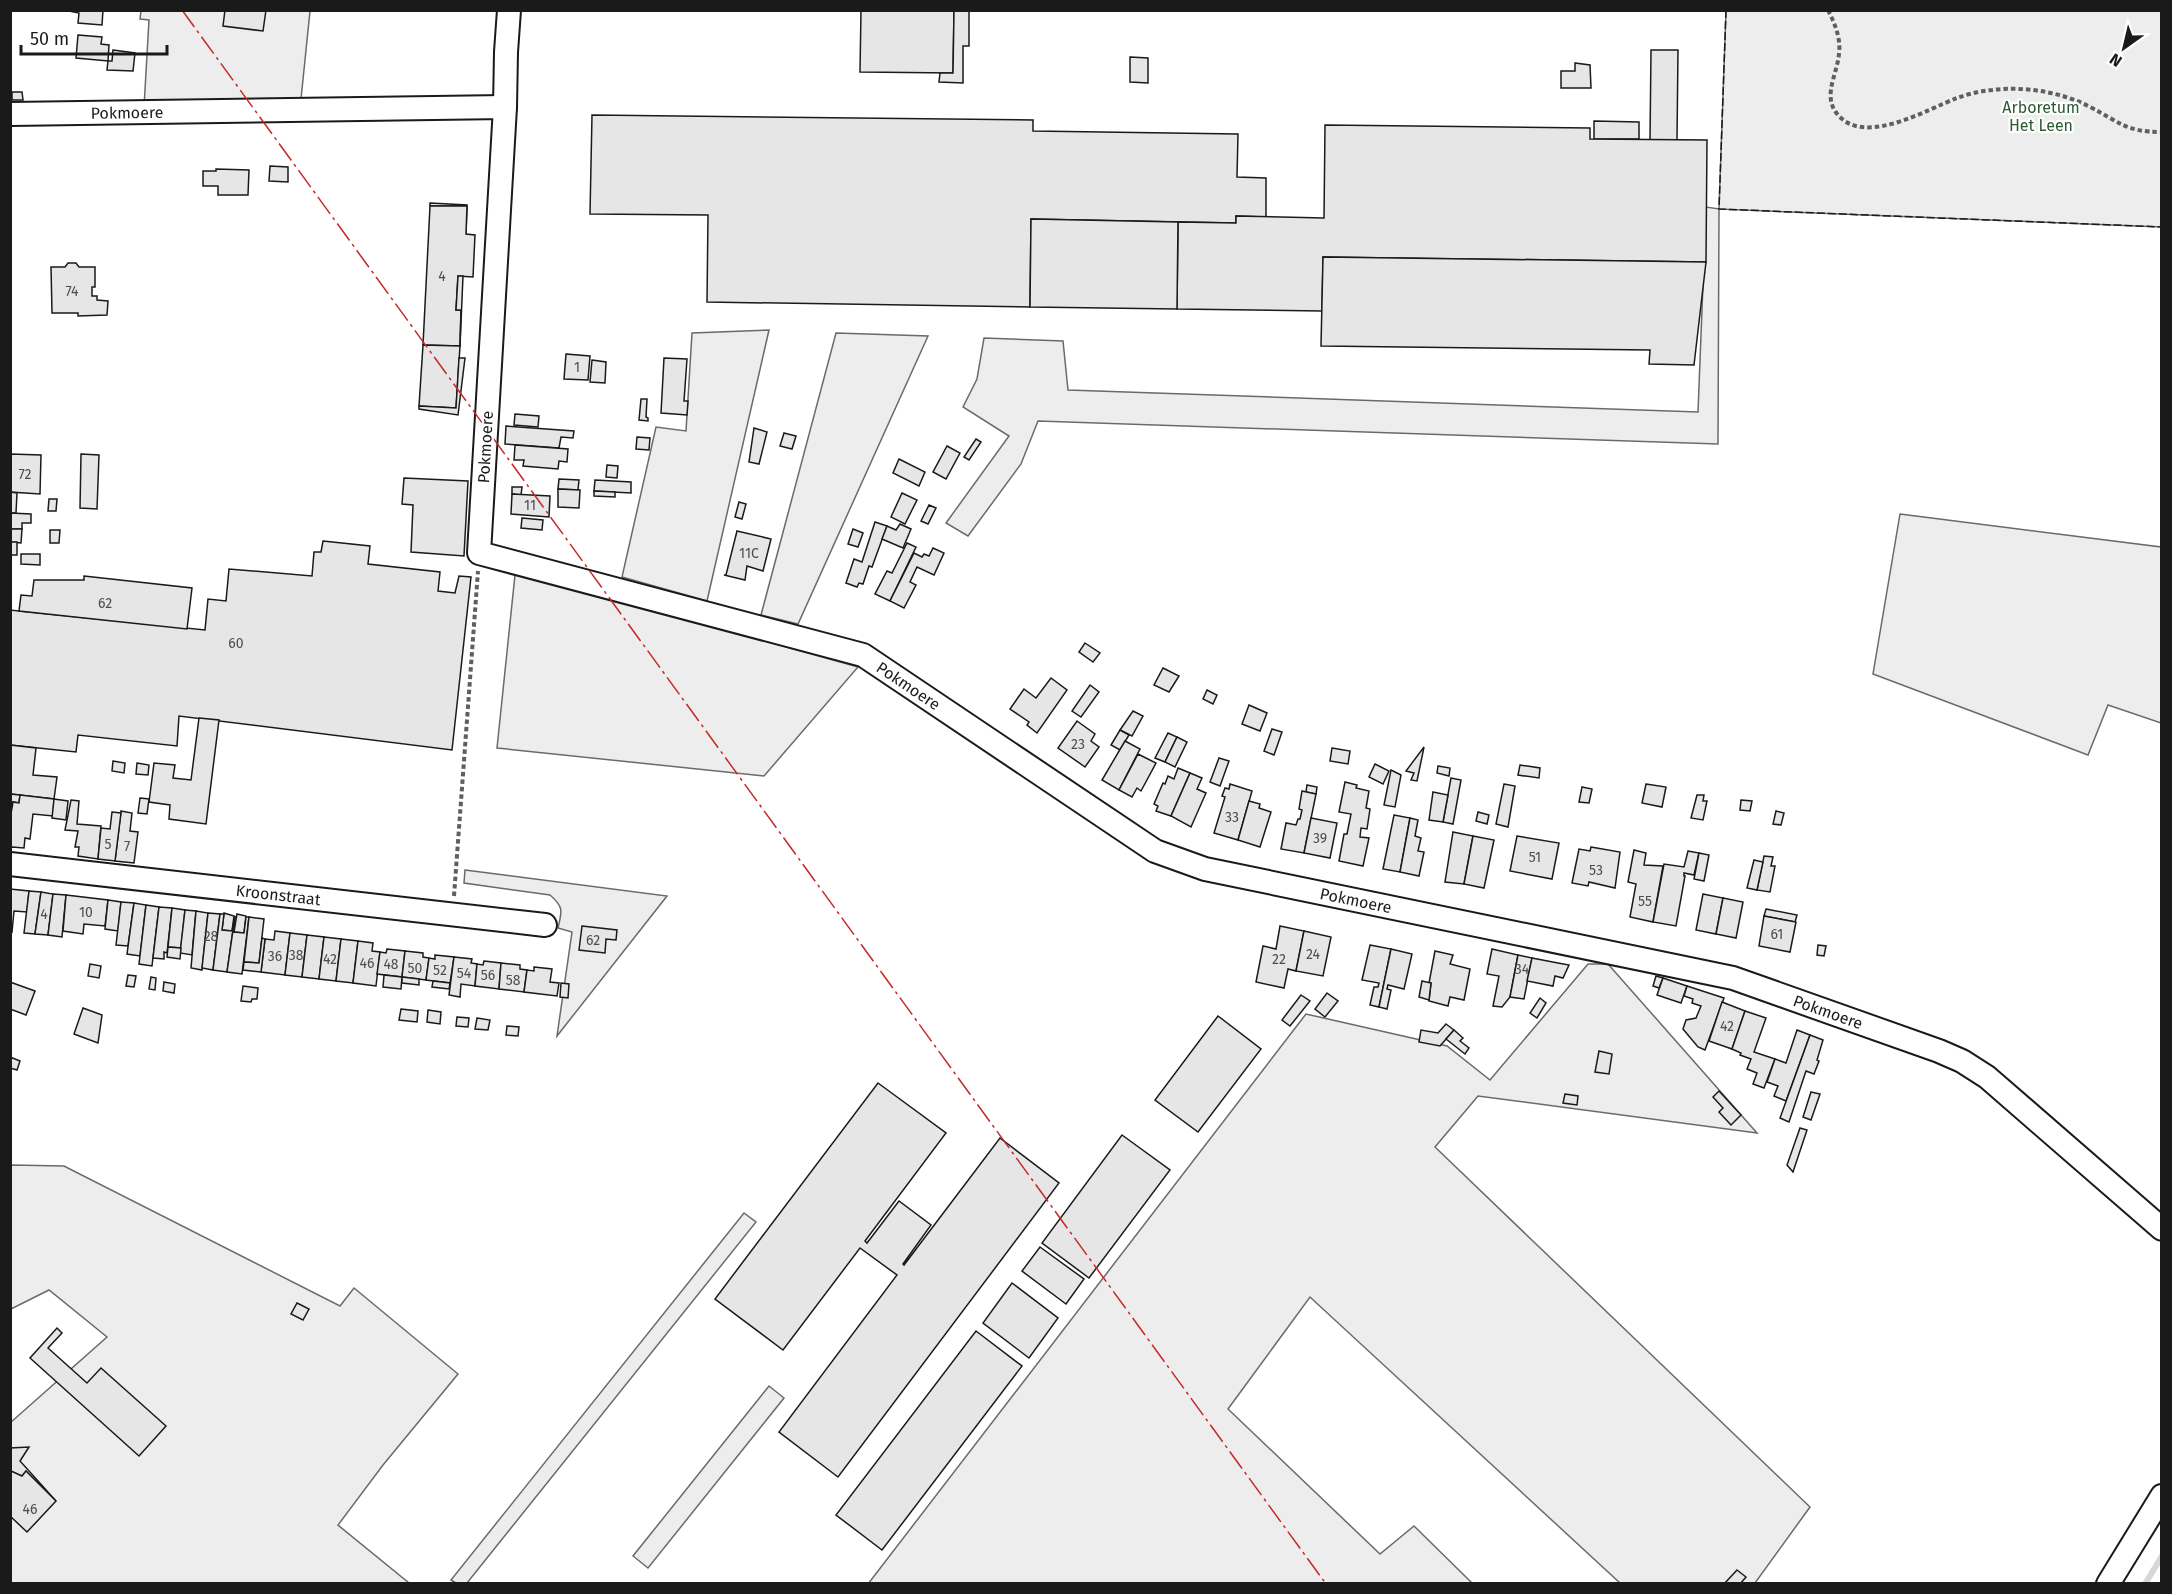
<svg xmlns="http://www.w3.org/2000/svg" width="2172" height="1594" viewBox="0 0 2172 1594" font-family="'Fira Sans',sans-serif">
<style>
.green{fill:#ededed;stroke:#6a6a6a;stroke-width:1.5}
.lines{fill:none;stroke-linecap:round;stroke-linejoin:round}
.stream{stroke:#d7d7d7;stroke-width:6}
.building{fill:#e6e6e6;stroke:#1a1a1a;stroke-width:1.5}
.minor-casing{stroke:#1a1a1a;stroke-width:26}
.path{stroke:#5f5f5f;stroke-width:4;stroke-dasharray:4.5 3;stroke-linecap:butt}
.minor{stroke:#fff;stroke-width:22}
.fence{stroke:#1a1a1a;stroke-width:1.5;stroke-dasharray:8 3;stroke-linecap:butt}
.power{stroke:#c62828;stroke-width:1.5;stroke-dasharray:21 4.5 3 4.5;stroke-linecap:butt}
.labels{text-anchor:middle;stroke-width:4.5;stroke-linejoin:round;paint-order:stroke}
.number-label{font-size:14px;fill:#4d4d4d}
.park-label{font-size:16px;fill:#2b5a34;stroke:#fff}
.street-label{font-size:16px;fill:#1a1a1a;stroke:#fff}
</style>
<rect width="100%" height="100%" fill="#fff"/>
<!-- green -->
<g class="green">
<path d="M141,11H310L301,99L144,107L149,20L140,19Z"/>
<path d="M1726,11H2161V227L1719,209L1718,444L1038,421L1021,464L968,536L946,523L1009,436L963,407L977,379L984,338L1063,341L1068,390L1698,412L1706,207L1719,209Z"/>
<path d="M769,330L707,601L622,577L656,427L686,431L692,333Z"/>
<path d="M836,333L928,336L798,624L761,615Z"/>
<path d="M1900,514L2161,547V723L2108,705L2088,755L1873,674Z"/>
<path d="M515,575L533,576L858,667L764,776L497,748Z"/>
<path d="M465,870L667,896L557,1036L572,932L558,928C562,911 564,907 550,895L464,883Z"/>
<path d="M1588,964H1608L1757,1133L1478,1096L1435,1147L1810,1507L1755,1583H1620L1310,1297L1228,1409L1380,1554L1414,1526L1472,1583L868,1584L1306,1014L1447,1046L1490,1080Z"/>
<path d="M11,1165L64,1166L340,1306L354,1288L458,1374L383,1465L338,1525L409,1583H11L10,1423L107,1337L49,1290L11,1309Z"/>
<path d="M744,1213L756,1222L467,1583H456L451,1580Z"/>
<path d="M769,1386L784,1398L648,1568L633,1556Z"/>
</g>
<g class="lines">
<!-- stream -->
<path class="stream" d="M2145,1584L2162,1556"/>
</g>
<!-- building -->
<g class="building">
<path d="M64,10H103L102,25L78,23L79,13Z"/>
<path d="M225,10H266L263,31L223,26Z"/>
<path d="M861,10H954L953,73L860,72Z"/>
<path d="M954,10H969V46H963V83L939,82L940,73H953Z"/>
<path d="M78,35L102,37L101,44L109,45L108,61L76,58Z"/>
<path d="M113,50L135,53L133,71L107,70L108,61H112Z"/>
<path d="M1651,50H1678L1677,140H1650Z"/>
<path d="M1130,57L1148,58V83L1130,82Z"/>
<path d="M1575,63L1590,65L1591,88H1561V71H1575Z"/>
<path d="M12,92H22L23,100H12Z"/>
<path d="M592,115L1033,120V131L1238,134L1237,177L1266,178V217L1236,216V223L1031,219L1030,307L707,302L708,215L590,214Z"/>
<path d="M1594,121L1639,122V139H1594Z"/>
<path d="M1325,125L1590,128V139L1707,140L1706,262L1323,257L1322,311L1177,309L1178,222L1236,223V216L1324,218Z"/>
<path d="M270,166L288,167V182L269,181Z"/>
<path d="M216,169L249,170L248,195H218V186H203V171H216Z"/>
<path d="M430,203L467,205L466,234L467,206H430Z"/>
<path d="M430,206H467L466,234L475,235L473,277L458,276L456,310H461L460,346L423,345Z"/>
<path d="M1031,219L1178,222L1177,309L1030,307Z"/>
<path d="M1323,257L1706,262L1694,365L1649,364L1650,350L1321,346Z"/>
<path d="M68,263H76L79,267H95V287H92V296H97V300L108,301L107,315L78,316V313H52L51,267H65Z"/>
<path d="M458,276H463L460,346L461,310H456Z"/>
<path d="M423,345L460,346L456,408L419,406Z"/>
<path d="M566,354L590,356L588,380L564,379Z"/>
<path d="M459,358H465L458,415L419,409V406L456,408Z"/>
<path d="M664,358L687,359L684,401H688L687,415L661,413Z"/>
<path d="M592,360L606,362L605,383L590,382Z"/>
<path d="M641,399H647L646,417L648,418V421L639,420Z"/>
<path d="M515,414L539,416L538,427L514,425Z"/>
<path d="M506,426L574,431L573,438L561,437L559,448L505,444Z"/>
<path d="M754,428L767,432L759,464L749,462Z"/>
<path d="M784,433L796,436L792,449L780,446Z"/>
<path d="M637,437L650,438L649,450L636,449Z"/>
<path d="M976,439L981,442L969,460L964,457Z"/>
<path d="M515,445L568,449L567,462L559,461L558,469L523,466L524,460H514Z"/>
<path d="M947,446L960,453L946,479L933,472Z"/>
<path d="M10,454L41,455L40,494L10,492Z"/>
<path d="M81,454L99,455L97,509L80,508Z"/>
<path d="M899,459L925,472L919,486L893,473Z"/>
<path d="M607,465L618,466L617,478L606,477Z"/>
<path d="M404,478L468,481L464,556L411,552L413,505L402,504Z"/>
<path d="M559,479L579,480L578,490L558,489Z"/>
<path d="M595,480L631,482V493L594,491Z"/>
<path d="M512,487H522L521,495L512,494Z"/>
<path d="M558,489L580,490L579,508L558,507Z"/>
<path d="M594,491L615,492V497L594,496Z"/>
<path d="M10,492L17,493L16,513H10Z"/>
<path d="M902,493L917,500L905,524L891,517Z"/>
<path d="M512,494L550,496L549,517L511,514Z"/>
<path d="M49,499H57L56,511H48Z"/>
<path d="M739,502L746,504L742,519L735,517Z"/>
<path d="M929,505L936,508L928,524L921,521Z"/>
<path d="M10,513L31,514V523H22V529H10Z"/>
<path d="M522,518L543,520L542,530L521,528Z"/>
<path d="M875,522L887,526L872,567L869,566L863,584L859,583L857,587L846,583L854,559L862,562Z"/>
<path d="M900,524L911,529L903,548L882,539L887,526L896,530Z"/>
<path d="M10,529H22L21,543L10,542Z"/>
<path d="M853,529L863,533L858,547L848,544Z"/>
<path d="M50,530H60L59,543H50Z"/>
<path d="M737,531L771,539L763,571L747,566L745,580L724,575H726Z"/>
<path d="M323,541L370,546L368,564L440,572L438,591L455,593L459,576L471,577L452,750L179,716L177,746L78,735L76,752L10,745V610L205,630L208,599L226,601L229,569L312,576L314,552H321Z"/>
<rect x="10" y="542" width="7" height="13"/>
<path d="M907,543L916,547L890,601L875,594L887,571L892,573Z"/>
<path d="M933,548L944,553L934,575L917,567L910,582L916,585L904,608L890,601L914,553L922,557L924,554L929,556Z"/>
<path d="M21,554H40V565L21,564Z"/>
<path d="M84,576L192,588L187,629L19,611L21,595L32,596L34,580H84Z"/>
<path d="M1085,643L1100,653L1093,662L1079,652Z"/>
<path d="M1163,668L1179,676L1169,692L1154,685Z"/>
<path d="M1051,678L1067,690L1037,733L1027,725L1029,722L1010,709L1024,689L1036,698Z"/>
<path d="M1090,685L1099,692L1081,717L1072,711Z"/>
<path d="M1207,690L1217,695L1213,704L1203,699Z"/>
<path d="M1249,705L1267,713L1260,731L1242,724Z"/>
<path d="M1133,711L1143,716L1132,736L1120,730Z"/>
<path d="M199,718L219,720L206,824L169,819L170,805L149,802L154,763L175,765L173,778L191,780Z"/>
<path d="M1077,721L1095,734L1091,741L1099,747L1085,767L1058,748Z"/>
<path d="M1272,729L1282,732L1274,755L1264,751Z"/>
<path d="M1120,730L1129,735L1120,750L1111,745Z"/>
<path d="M1168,733L1177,737L1165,762L1155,758Z"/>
<path d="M1177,737L1187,742L1175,767L1165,762Z"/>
<path d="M1125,741L1140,749L1119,790L1102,780Z"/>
<path d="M10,745L36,748L33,775L57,777L54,799L10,794Z"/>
<path d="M1424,747L1417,781L1411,780L1414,773L1406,771Z"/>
<path d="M1332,748L1350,751L1348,764L1330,761Z"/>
<path d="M1138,754L1156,763L1141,791L1137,788L1132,797L1119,790Z"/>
<path d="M1219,758L1229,761L1220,786L1210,782Z"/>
<path d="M113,761L125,763L124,773L112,771Z"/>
<path d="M137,763L149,765L148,775L136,774Z"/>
<path d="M1375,764L1389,771L1383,784L1369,777Z"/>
<path d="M1520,765L1540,768L1539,778L1518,775Z"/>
<path d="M1438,766L1450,768L1449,776L1437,773Z"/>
<path d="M1178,768L1190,773L1171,816L1156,811L1158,806L1154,804L1163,783L1165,784L1168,776L1174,779Z"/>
<path d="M1391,770L1401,775L1395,807L1384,805Z"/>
<path d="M1190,773L1202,778L1197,789L1206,793L1191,827L1171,816Z"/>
<path d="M1451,778L1461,780L1453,824L1443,822Z"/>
<path d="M1345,782L1357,785L1356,788L1369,791L1366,808L1370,809L1367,829L1361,828L1360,837L1369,838L1363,866L1339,861L1344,834H1347L1351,814L1339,812Z"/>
<path d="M1230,784L1252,791L1238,840L1214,833L1225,797L1222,796L1225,788L1229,789Z"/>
<path d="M1504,784L1515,786L1508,827L1496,824Z"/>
<path d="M1646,784L1666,787L1662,807L1642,803Z"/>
<path d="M1307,785L1317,787L1316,794L1306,792Z"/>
<path d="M1582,787L1592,789L1589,803L1579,802Z"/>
<path d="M1302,791L1316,794L1304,853L1281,849L1286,823L1296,825L1298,819H1300L1302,810L1299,809Z"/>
<path d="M1433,792L1448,795L1443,822L1429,820Z"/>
<path d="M10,794L20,795L19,803L13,802L12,820Z"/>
<path d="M20,795L54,799L53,816L33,814L30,839L25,838L24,848L12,847L10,849V820L13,802L19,803Z"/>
<path d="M1697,795H1704L1703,801H1707L1703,820L1691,818Z"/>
<path d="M140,798L149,799L147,814L138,813Z"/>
<path d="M54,799L68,801L66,820L52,818Z"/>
<path d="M71,800L79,801L77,824L101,826L98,859L78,856L79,847H75L78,831L65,830Z"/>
<path d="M1741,800L1752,801L1750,811L1740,810Z"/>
<path d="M1249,801L1260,804L1259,808L1271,812L1260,847L1238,840Z"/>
<path d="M121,811L132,813L130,831L138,832L134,863L115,861Z"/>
<path d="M1776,811L1784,813L1781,825L1773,824Z"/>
<path d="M112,812L121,813L115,861L98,859L101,828L110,829Z"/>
<path d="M1478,812L1489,815L1487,824L1476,821Z"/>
<path d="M1394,815L1410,818L1400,872L1383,869Z"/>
<path d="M1311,818L1337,823L1330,858L1304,853Z"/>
<path d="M1410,818L1418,820L1415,836L1421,838L1418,851L1424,852L1419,876L1400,872Z"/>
<path d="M1453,832L1473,836L1464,884L1445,882Z"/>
<path d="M1473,836L1494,840L1484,888L1464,884Z"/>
<path d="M1517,836L1559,843L1552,879L1510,871Z"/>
<path d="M1591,847L1620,852L1615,888L1589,882L1588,886L1572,883L1579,849L1590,851Z"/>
<path d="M1634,850L1646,853L1644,865L1663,866L1653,922L1630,917L1636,884L1628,882Z"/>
<path d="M1688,851L1699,853L1694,875L1684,873V876H1685L1676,926L1653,922L1664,864L1684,867Z"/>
<path d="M1699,853L1709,855L1704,881L1694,879Z"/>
<path d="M1764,856L1773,857L1771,866H1775L1770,892L1757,890Z"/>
<path d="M1754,860L1763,862L1757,890L1747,888Z"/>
<path d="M10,889L29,891L27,912L14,911L12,932L10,931Z"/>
<path d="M29,891L41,892L35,934L24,933Z"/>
<path d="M41,892L53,894L48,935L35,934Z"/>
<path d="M53,894L66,895L62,937L48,935Z"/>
<path d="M1703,894L1723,898L1716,934L1696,930Z"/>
<path d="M66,895L108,900L105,926L84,924L83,934L63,931Z"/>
<path d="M1723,898L1743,902L1736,938L1716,934Z"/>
<path d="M108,900L121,902L118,931L105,929Z"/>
<path d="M121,902L134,903L128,946L116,945Z"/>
<path d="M134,903L146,905L140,956L127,954Z"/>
<path d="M146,905L159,907L152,966L139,964Z"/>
<path d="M159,907L172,908L167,953L164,952V959L153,958Z"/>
<path d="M172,908L185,910L181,948L168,947Z"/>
<path d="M1766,909L1797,915L1795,922L1764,916Z"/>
<path d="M185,910L196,911L192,955L180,953Z"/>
<path d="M196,911L208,913L202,970L191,968Z"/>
<path d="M208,913L220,914L213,970L202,968Z"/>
<path d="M224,913L234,916L232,931L222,930Z"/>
<path d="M220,914H224L222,930L232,931L235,916L227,972L213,970Z"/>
<path d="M237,914L246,916L244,933L234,932Z"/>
<path d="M235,916L234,932L244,933L246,917H249L242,974L227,972Z"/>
<path d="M1764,916L1796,922L1790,952L1759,946Z"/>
<path d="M249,917L264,919L259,963L244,962Z"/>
<path d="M582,926L617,930L616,940L606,939L605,953L579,950Z"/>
<path d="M1280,926L1304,931L1296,971L1288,969L1284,988L1256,982L1263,946L1276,949Z"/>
<path d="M275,931L290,933L285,975L261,972L265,939L274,940Z"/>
<path d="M1304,931L1331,937L1323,976L1296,971Z"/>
<path d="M290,933L307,935L302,977L285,975Z"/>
<path d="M307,935L324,937L319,979L302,977Z"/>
<path d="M324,937L341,939L336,981L319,979Z"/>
<path d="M262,938L265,939L261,972L243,970L244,962L259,963Z"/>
<path d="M341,939L358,941L353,983L336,981Z"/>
<path d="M358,941L373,943L372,951L380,952L376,986L353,983Z"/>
<path d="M1370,945L1391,949L1379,1007L1370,1005L1374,987H1378L1379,983L1362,980Z"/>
<path d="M1818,945L1826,946L1824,956L1817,955Z"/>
<path d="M168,947L181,948L180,959L167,957Z"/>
<path d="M387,949L405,951L402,977L377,974L380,952L386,953Z"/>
<path d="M1391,949L1412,954L1404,989L1388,985L1387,989L1391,990L1387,1009L1379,1007Z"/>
<path d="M1492,949L1518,955L1510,997L1502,1007L1493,1006L1499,976L1487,974Z"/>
<path d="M405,951L423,953V957L429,958L426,980L402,977Z"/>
<path d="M1435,951L1453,955L1450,964L1470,969L1464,1000L1450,997L1448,1006L1429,1001L1431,983H1429Z"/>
<path d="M435,955L454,957L450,983L426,980L429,958L435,959Z"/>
<path d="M1518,955L1532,958L1524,999L1510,997Z"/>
<path d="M454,957L472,959L471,963L477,964L475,986L461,984L460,997L449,995Z"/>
<path d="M1532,958L1558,963L1569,965L1563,978L1555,976L1553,986L1527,981Z"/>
<path d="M484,961L501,963L499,989L475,986L477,964L483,965Z"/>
<path d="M501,963L520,965V969L527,970L524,992L499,989Z"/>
<path d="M90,964L101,966L99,978L88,976Z"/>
<path d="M534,967L552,969L550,982L559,983L557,996L524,992L527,970L534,971Z"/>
<path d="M128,975L136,976L134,987L126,986Z"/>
<path d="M384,975L402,977L401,989L383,987Z"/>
<path d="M1656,976L1663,978L1659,988L1653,986Z"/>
<path d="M151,977L156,978L155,990L149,989Z"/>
<path d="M402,977L419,979V985L402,983Z"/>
<path d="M1663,978L1687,986L1681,1003L1657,995Z"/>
<path d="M433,981L450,983L449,989L432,987Z"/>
<path d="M1422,981L1431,983L1429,1000L1419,997Z"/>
<path d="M10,982L35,991L26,1015L10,1009Z"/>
<path d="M164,982L175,984L174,993L163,991Z"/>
<path d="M561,983L569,984L568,998L560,997Z"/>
<path d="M243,986L258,988L257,999H252L251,1002L241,1001Z"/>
<path d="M1687,986L1724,998L1705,1050L1698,1047L1683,1029L1686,1020L1696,1018L1701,1006L1692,1003L1693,999L1684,996Z"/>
<path d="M1327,993L1338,1001L1325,1017L1315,1009Z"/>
<path d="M1301,995L1310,1001L1290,1026L1282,1020Z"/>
<path d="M1540,998L1546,1003L1537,1018L1530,1013Z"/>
<path d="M1722,1002L1745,1011L1732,1049L1709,1041Z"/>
<path d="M83,1008L102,1015L98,1043L74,1034Z"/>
<path d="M401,1009L418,1011L417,1022L399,1020Z"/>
<path d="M428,1010L441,1012L440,1024L427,1022Z"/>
<path d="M1745,1011L1766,1018L1754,1052L1775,1059L1764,1088L1753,1084L1757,1073L1747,1069L1751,1059L1740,1055L1741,1053L1732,1049Z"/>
<path d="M1218,1016L1261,1049L1198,1132L1155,1100Z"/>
<path d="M457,1017L469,1018L468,1027L456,1026Z"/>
<path d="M477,1018L490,1020L488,1030L475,1029Z"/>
<path d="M1446,1024L1454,1030L1440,1046L1419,1042L1421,1030L1438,1033Z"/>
<path d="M507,1026L519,1027L518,1036L506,1035Z"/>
<path d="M1454,1030L1463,1038L1460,1041L1469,1048L1465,1054L1446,1039Z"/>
<path d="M1797,1030L1810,1035L1786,1101L1774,1096L1778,1086L1767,1082L1775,1059L1786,1063Z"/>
<path d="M1810,1035L1823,1040L1817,1060L1819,1061L1814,1074L1806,1071L1789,1122L1780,1118Z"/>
<path d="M1599,1051L1612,1054L1609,1074L1595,1072Z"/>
<path d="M10,1057L20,1061L17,1070L10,1068Z"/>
<path d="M878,1083L946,1133L865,1241L867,1243L899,1201L931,1225L903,1264L904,1265L1000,1138L1059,1183L838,1477L779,1432L897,1275L860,1248L783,1350L715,1299Z"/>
<path d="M1719,1091L1741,1115L1731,1125L1719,1112L1723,1108L1713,1097Z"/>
<path d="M1811,1092L1820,1094L1811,1120L1803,1117Z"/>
<path d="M1565,1094L1578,1096L1577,1105L1563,1103Z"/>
<path d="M1800,1128L1807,1130L1793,1172L1787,1165Z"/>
<path d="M1122,1135L1170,1170L1089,1278L1042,1243Z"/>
<path d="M1040,1247L1084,1279L1066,1304L1022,1271Z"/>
<path d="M1012,1283L1058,1318L1029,1358L983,1323Z"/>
<path d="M297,1303L309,1309L303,1320L291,1314Z"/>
<path d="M57,1328L62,1333L48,1348L87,1383L101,1368L166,1426L139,1456L30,1358Z"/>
<path d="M976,1331L1022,1366L882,1550L836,1515Z"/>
<path d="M29,1447L20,1461L56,1501L26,1471L22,1476L10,1472V1448Z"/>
<path d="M11,1471L22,1476L26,1471L56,1501L27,1532L10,1516Z"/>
<path d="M1737,1570L1746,1577L1740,1584H1724Z"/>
</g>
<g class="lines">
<!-- minor casing -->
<g class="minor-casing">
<g id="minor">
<path d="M505,107L506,52L509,10"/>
<path id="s1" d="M10,114L505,107L479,553L863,655L1155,851L1205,869L1733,978L1939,1051L1962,1061L1987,1077L2162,1229"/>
<path id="s2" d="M10,864L545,925"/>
<path d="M2108,1584L2162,1496"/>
</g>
</g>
<!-- path -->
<g class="path">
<path d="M1828,10C1835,24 1841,38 1839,54C1837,76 1820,99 1841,118C1869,144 1928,109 1957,98C1968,94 1980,91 1992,90C2024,86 2062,92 2090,107C2120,122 2125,132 2162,132"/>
<path d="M454,896L478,571"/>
</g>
<!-- minor -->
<use href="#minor" class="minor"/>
<!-- fence -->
<path class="fence" d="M1726,10L1719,209L2162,227"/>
<!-- power -->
<path class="power" d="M182,10L1326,1584"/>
</g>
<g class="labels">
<!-- number labels -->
<g class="number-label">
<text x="442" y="281">4</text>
<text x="72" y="296">74</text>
<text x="577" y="372">1</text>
<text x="25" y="479">72</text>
<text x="530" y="510">11</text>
<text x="749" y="558">11C</text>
<text x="105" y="608">62</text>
<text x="236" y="648">60</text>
<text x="1078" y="749">23</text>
<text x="1232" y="822">33</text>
<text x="1320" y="843">39</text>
<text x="108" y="849">5</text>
<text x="127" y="851">7</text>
<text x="1535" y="862">51</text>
<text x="1596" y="875">53</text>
<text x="1645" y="906">55</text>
<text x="86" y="917">10</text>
<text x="44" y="919">4</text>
<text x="1777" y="939">61</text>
<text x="211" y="941">28</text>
<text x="593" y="945">62</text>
<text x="1313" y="959">24</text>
<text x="296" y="960">38</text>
<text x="275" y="961">36</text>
<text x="330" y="964">42</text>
<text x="1279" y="964">22</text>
<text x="367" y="968">46</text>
<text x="391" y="969">48</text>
<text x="415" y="973">50</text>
<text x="1522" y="974">34</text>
<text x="440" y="975">52</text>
<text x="464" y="978">54</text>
<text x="488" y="980">56</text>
<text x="513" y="985">58</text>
<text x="1727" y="1031">42</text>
<text x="30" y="1514">46</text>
</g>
<!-- park labels -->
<g class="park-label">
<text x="2041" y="113">Arboretum<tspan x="2041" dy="18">Het Leen</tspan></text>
</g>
<!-- street labels -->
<g class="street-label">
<text dy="6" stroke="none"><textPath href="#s1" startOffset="117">Pokmoere</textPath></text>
<text transform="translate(485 447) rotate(-87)" y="6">Pokmoere</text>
<text dy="6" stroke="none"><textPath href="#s1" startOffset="1394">Pokmoere</textPath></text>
<text dy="6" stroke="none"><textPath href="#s2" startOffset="270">Kroonstraat</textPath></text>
<text dy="6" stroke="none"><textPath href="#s1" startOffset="1898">Pokmoere</textPath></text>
<text dy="6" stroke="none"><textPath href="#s1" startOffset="2384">Pokmoere</textPath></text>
</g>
</g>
<!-- border -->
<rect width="2172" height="1594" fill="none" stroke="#1a1a1a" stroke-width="24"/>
<!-- north arrow -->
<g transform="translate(2124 48) rotate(214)" stroke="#ffffff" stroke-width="4.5" paint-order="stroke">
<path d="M0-4.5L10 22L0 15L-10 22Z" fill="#1a1a1a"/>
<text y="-9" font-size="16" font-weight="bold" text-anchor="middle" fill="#1a1a1a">N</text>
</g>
<!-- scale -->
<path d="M21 45v9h146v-9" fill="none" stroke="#1a1a1a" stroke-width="3"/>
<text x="30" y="45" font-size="18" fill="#1a1a1a" stroke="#ffffff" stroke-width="4.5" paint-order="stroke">50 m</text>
</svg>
